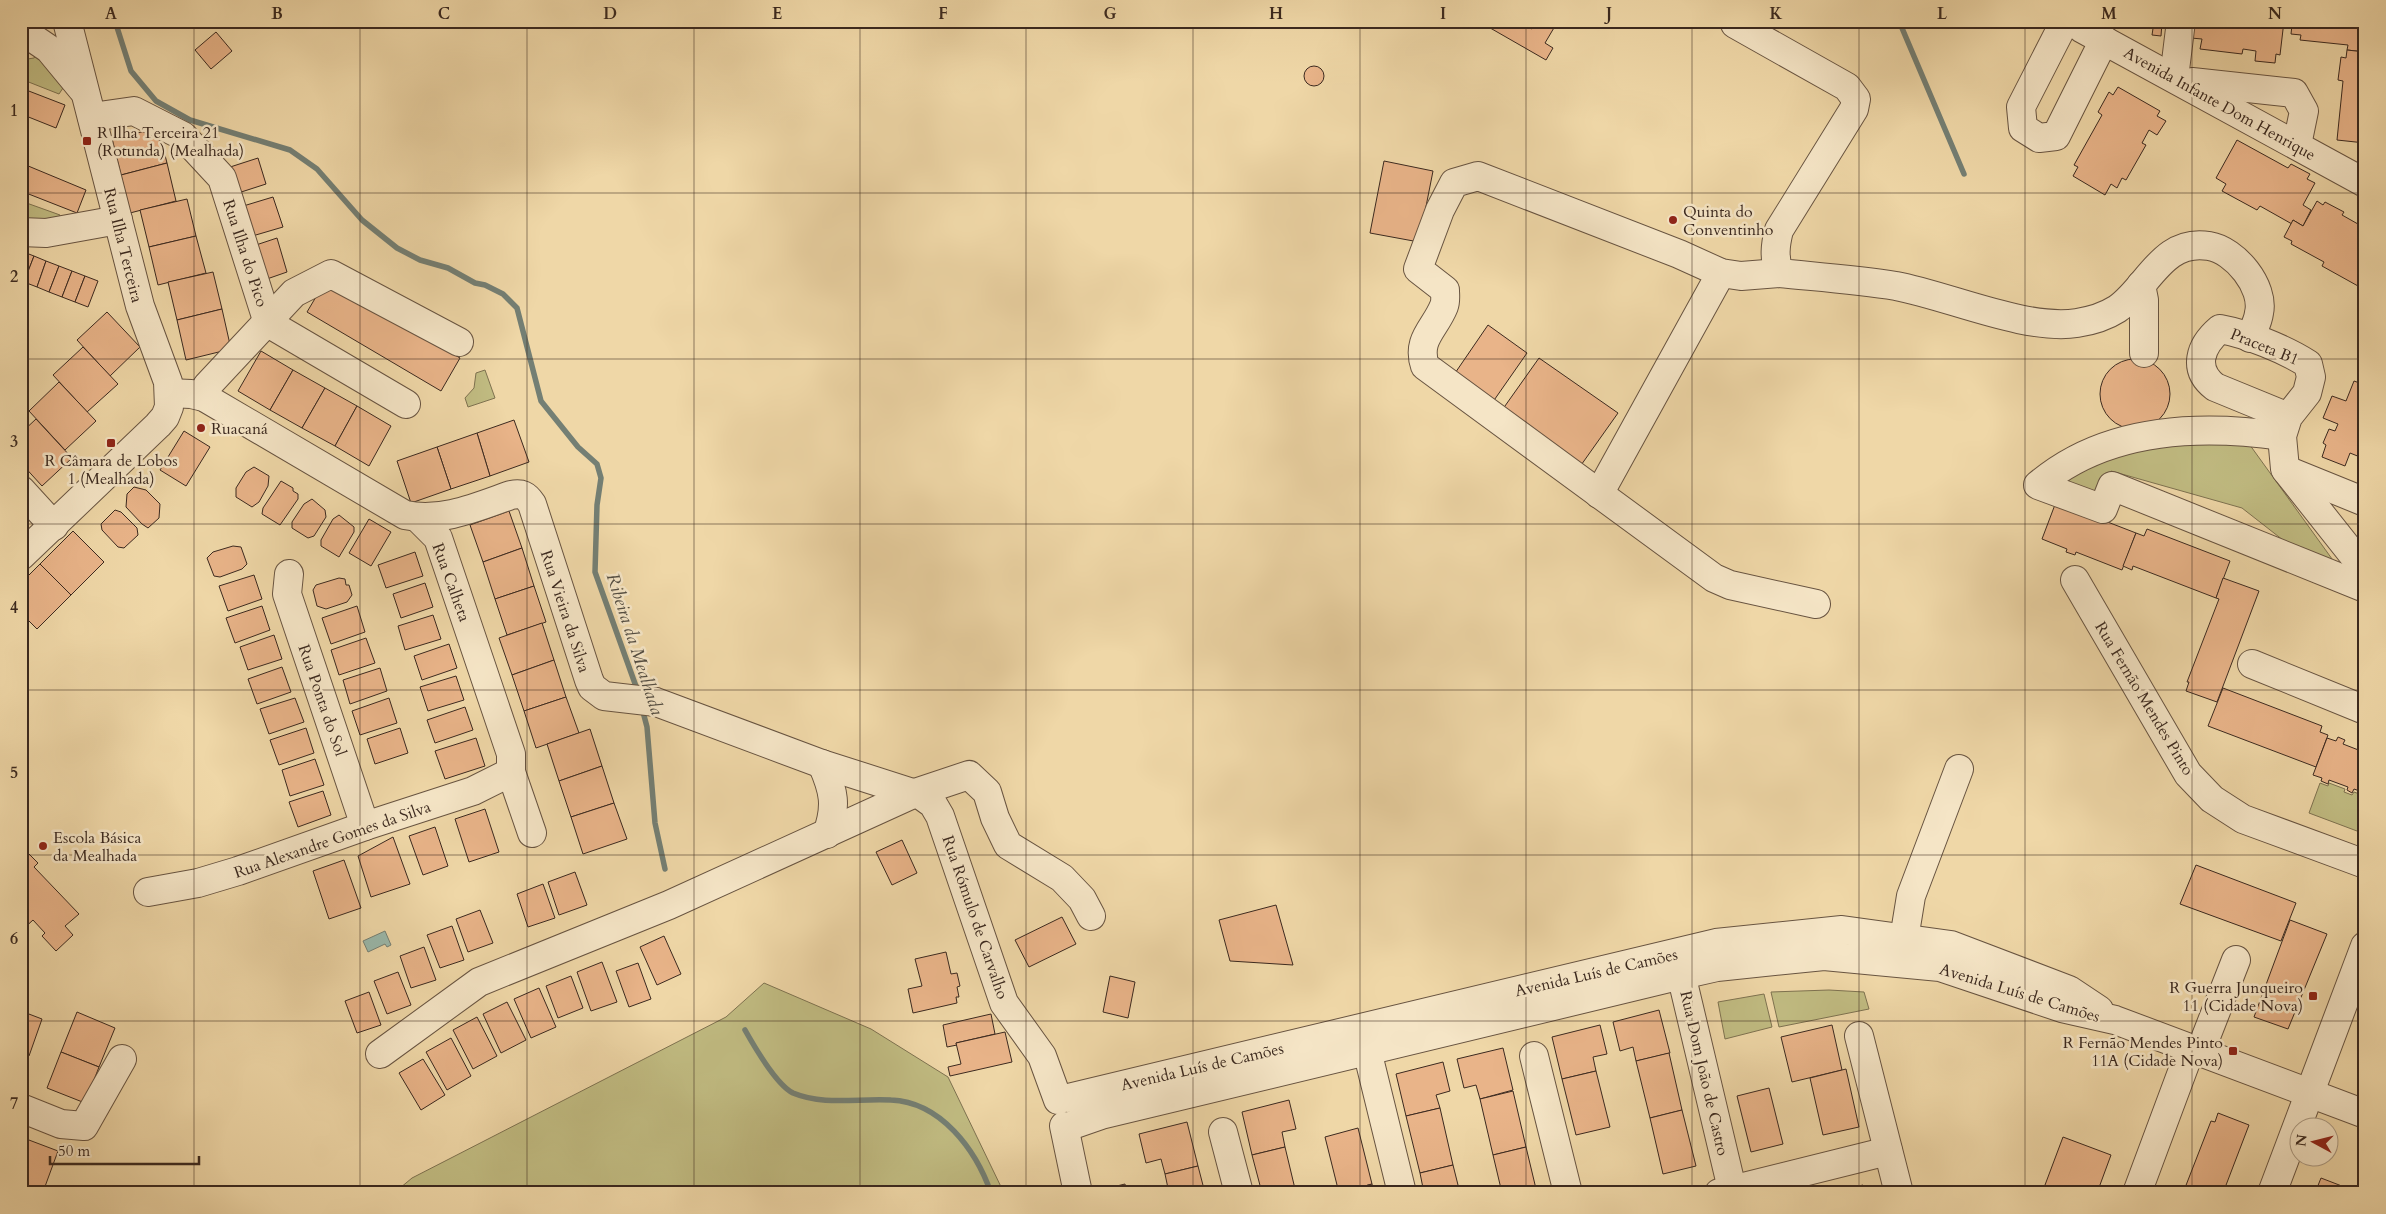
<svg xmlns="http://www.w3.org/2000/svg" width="2386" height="1214" viewBox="0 0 2386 1214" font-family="Cardo,serif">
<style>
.green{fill:#c1bc82;stroke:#7e7250}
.water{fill:#9ab9ac;stroke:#747f74}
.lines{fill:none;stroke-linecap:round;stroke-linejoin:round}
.stream{stroke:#747f74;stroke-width:5.5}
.building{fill:#e9b489;stroke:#3b291f}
.minor-casing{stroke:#685441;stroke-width:30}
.minor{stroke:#f5e5c6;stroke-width:28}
.grid{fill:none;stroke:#3b291f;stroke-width:1;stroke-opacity:0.55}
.poi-dot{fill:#8f2418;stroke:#f5e5c6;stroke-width:2}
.labels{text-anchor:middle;stroke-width:5;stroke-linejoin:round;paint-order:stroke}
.street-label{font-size:16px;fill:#3b291f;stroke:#f5e5c6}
.poi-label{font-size:16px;fill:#3b291f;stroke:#f5e5c6;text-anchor:start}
.water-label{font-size:18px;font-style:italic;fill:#534d42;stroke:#f5e5c6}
.neatline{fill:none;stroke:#3b291f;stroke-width:2}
.grid-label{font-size:16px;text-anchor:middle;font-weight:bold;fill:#3b291f}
</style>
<rect width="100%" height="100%" fill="#efd7a7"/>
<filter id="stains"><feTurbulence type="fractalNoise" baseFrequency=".004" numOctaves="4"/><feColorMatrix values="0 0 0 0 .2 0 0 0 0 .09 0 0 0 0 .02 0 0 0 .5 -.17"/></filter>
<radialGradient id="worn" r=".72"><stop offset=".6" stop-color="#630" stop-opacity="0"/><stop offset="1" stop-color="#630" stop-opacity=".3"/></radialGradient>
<!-- green -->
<g class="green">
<path d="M37,54L65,85L59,94L21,79V60L34,58Z"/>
<path d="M21,201L60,215L59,217L38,221L21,218Z"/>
<path d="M485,370L495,398L468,407L465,398L474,388L476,373Z"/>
<path d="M2247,441L2340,570L2288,544L2242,508L2111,471L2097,499L2055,484L2065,471L2149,444Z"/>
<path d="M2320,783L2328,786L2329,783L2345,789L2344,792L2352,795L2354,792L2365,796V834L2309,813Z"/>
<path d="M764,983L871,1029L948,1077L1004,1193H394L412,1178L726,1017Z"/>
<path d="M1829,990L1864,992L1869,1009L1779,1027L1771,992Z"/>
<path d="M1764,994L1772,1027L1725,1039L1718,1002Z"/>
</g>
<!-- water -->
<path class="water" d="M385,931L391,945L387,947L385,944L368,952L363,941Z"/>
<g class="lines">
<!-- stream -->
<g class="stream">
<path d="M115,21L131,71L156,101L190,120L290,150L317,169L362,220L397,248L420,260L448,268L475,283L485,285L503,294L517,308L541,401L578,447L597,464L601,478L597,505L595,572L638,692"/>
<path d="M1899,21L1964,174"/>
<path d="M642,708L647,727L655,823L665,869"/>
<path d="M745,1030C754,1046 777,1085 793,1093C824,1106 859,1098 891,1100C941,1102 976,1150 991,1193"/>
</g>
</g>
<!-- building -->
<g class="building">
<path d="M1478,21H1519L1532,29L1537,21H1558L1545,43L1553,48L1546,60Z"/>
<path d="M2193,21H2284L2280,55L2276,54L2275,63L2255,61L2256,51L2243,49L2242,54L2200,49L2202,39L2191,38Z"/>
<path d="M2284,21H2365V52L2347,50L2348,45L2300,40L2301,35L2291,34L2292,25L2283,24Z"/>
<path d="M2154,22L2162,23L2161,36L2152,35Z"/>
<path d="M216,32L232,51L211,69L195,50Z"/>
<path d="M2347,50L2365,52V143L2337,140L2343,81L2338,80L2341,57L2346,58Z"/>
<circle cx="1314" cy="76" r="10"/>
<path d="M2118,87L2160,111L2157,116L2166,121L2157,135L2149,130L2142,143L2146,145L2126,180L2122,178L2117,188L2111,184L2105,195L2073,176L2078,167L2074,165L2102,115L2098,112L2109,92L2113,95Z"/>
<path d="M21,88L65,105L56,128L21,114Z"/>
<path d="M158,128L167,163L121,175L112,139Z"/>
<path d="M2237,140L2288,168L2291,164L2310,174L2307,179L2315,183L2303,205L2311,210L2303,226L2293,220L2292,224L2260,206L2257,210L2222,191L2226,184L2216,178Z"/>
<path d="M258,158L266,184L232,195L224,169Z"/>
<path d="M1384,161L1433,171L1419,242L1370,233Z"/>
<path d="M21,163L86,190L77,213L21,191Z"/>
<path d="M167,163L176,201L130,213L121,175Z"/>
<path d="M273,197L283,227L249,237L240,207Z"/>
<path d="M187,199L196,236L149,247L140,210Z"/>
<path d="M2317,201L2323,205L2325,202L2344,212L2342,215L2365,228V281L2361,279L2358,286L2322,266L2324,262L2291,244L2292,241L2284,237L2293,220L2303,226Z"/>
<path d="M196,236L206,273L158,285L149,247Z"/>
<path d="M277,238L287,272L264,280L253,246Z"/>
<path d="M21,251L34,256L24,282L21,281Z"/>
<path d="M34,256L46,261L37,287L24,282Z"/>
<path d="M46,261L59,266L49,292L37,287Z"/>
<path d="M59,266L72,271L62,297L49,292Z"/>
<path d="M72,271L85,276L75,302L62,297Z"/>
<path d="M213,272L222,309L177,320L168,282Z"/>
<path d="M85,276L98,281L88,307L75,302Z"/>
<path d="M326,280L460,358L441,391L307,312Z"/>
<path d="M222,309L231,349L186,360L177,320Z"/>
<path d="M107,312L140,347L110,376L77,340Z"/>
<path d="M1488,325L1527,353L1490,406L1451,379Z"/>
<path d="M83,347L118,384L87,412L53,375Z"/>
<path d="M261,351L293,370L270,410L238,391Z"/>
<path d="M1539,358L1618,413L1579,468L1500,413Z"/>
<circle cx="2135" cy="394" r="35"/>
<path d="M293,370L325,388L302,428L270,410Z"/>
<path d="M2354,381L2365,385V459L2350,453L2345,466L2322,457L2326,445L2323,443L2329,429L2335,431L2338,424L2323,418L2332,396L2346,401Z"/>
<path d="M59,382L96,421L65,450L29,411Z"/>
<path d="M325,388L357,406L335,446L302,428Z"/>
<path d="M357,406L391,426L369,466L335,446Z"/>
<path d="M36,419L72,458L42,486L21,463V433Z"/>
<path d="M514,420L529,462L490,476L477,433Z"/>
<path d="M184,431L210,447L186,486L160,470Z"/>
<path d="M477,433L490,476L451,489L437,447Z"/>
<path d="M437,447L451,489L411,503L397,461Z"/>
<path d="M254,467L269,476L268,486L259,502L252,507L236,497V488L246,472Z"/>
<path d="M281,481L293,488V491L298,494V499L280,525L262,514L263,508Z"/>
<path d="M134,487L146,490L160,504L159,518L148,528L142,524L126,507L127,494Z"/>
<path d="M312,499L325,510L326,517L314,536L308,538L292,528V522L304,504Z"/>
<path d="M2056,502L2136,533L2122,570L2076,552L2075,555L2066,552L2067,549L2042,539Z"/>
<path d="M115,510L121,512L137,528L138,535L124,548L118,547L102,530L101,524Z"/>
<path d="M509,511L522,548L483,562L470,525Z"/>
<path d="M339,515L354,527V532L339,557L321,546V540L333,519Z"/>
<path d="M369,519L391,532L371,566L349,553Z"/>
<path d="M2147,529L2230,561L2216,598L2133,566L2132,570L2123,566L2136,533L2144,536Z"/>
<path d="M73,531L104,562L71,595L40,564Z"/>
<path d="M233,546L241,547L247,564L242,569L220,577L214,576L207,558L213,552Z"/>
<path d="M522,548L534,586L495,599L483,562Z"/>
<path d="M415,552L423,576L386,588L378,565Z"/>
<path d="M40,564L71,595L37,629L21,613V583Z"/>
<path d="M254,575L262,599L228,611L219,586Z"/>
<path d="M339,578L345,579L346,585H349L352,595L347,602L326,609L317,606L313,590L316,585Z"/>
<path d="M2223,578L2259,591L2217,702L2186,691L2189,682H2187L2219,599L2216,598Z"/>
<path d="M425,583L433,607L401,618L393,594Z"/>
<path d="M534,586L546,622L507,635L495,599Z"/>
<path d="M262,606L270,630L235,643L226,618Z"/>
<path d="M357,606L365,632L331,644L322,618Z"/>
<path d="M433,615L441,639L405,650L398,626Z"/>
<path d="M542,623L554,660L512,675L499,638Z"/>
<path d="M274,635L282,659L248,670L240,647Z"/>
<path d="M366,638L375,663L339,675L331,650Z"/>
<path d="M449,644L457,668L422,680L414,656Z"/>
<path d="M554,660L566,697L524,711L512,675Z"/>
<path d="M282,667L291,692L257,704L248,679Z"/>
<path d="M380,668L387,691L350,704L343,680Z"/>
<path d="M456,676L464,700L428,711L420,687Z"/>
<path d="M2223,688L2322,726L2320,732L2328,735L2316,767L2208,726Z"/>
<path d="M566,697L579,733L536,748L524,711Z"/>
<path d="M295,698L304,722L269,734L260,709Z"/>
<path d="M389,698L397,723L360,735L352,711Z"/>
<path d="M465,707L473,730L435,743L427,720Z"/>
<path d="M306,728L314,753L279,765L270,740Z"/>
<path d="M400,728L408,753L375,764L367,739Z"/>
<path d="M590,729L602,766L559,781L547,744Z"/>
<path d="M2338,737L2345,740L2343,744L2361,751L2362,747L2365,748V793L2354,789L2352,793L2347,790L2348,787L2329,780L2328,784L2321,781L2322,778L2313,775L2327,738L2336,741Z"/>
<path d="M476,738L485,766L445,779L435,751Z"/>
<path d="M315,759L324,785L290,796L282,770Z"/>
<path d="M602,766L614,803L571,817L559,781Z"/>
<path d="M323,791L331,815L298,827L289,802Z"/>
<path d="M614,803L627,839L583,854L571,817Z"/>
<path d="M485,809L499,852L469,862L455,819Z"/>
<path d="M435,827L448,866L423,875L409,836Z"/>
<path d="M393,837L410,884L371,897L358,856Z"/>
<path d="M902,840L917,873L892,885L876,852Z"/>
<path d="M22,847L38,863L34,867L79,914L65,926L73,935L56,951L42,936L45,933L33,920L21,931Z"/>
<path d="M344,860L361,908L329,919L313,871Z"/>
<path d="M2196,865L2296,903L2281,941L2180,904Z"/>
<path d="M575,872L587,905L559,915L548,882Z"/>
<path d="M543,884L555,918L528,927L517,894Z"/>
<path d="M1276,905L1293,965L1230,961L1219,920Z"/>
<path d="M480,910L493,943L468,952L456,919Z"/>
<path d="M1062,917L1076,944L1029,967L1015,940Z"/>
<path d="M2290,920L2327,934L2288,1029L2254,1017Z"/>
<path d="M452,926L464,960L440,968L427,935Z"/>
<path d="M664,936L681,974L657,985L640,947Z"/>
<path d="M424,947L436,980L411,988L400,956Z"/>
<path d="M946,952L951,974L957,973L960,986L957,987L959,997H956L957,1003L913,1013L908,989L922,986L915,959Z"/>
<path d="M602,962L617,1002L591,1011L577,972Z"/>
<path d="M638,963L651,999L629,1007L616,971Z"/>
<path d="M398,972L411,1005L387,1014L374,981Z"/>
<path d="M571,976L583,1008L558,1018L546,986Z"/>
<path d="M1110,976L1135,982L1128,1018L1103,1012Z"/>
<path d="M539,988L556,1027L531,1038L514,999Z"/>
<path d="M369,992L381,1025L357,1033L345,1001Z"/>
<path d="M507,1002L526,1040L501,1053L483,1014Z"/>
<path d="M1659,1010L1670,1053L1636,1061L1633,1047L1620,1051L1613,1022Z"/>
<path d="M21,1011L42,1019L29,1056L21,1053Z"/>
<path d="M77,1012L115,1028L99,1067L61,1052Z"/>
<path d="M991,1014L995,1034L956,1043L957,1045L947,1047L943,1025Z"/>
<path d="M477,1017L497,1056L473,1069L453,1030Z"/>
<path d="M1600,1025L1607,1054L1593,1057L1596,1071L1562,1079L1552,1037Z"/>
<path d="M1832,1025L1842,1070L1792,1082L1781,1037Z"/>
<path d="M1005,1032L1012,1062L950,1076L948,1067L961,1064L956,1043Z"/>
<path d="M451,1038L471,1076L447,1090L426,1052Z"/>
<path d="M1503,1048L1513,1090L1480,1099L1476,1085L1464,1088L1457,1059Z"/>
<path d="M61,1052L99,1067L85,1103L47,1088Z"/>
<path d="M1669,1053L1682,1110L1650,1118L1636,1061Z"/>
<path d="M423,1059L445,1095L421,1110L399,1073Z"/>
<path d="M1443,1062L1450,1091L1436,1095L1440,1108L1406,1116L1396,1074Z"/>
<path d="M1846,1069L1859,1127L1823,1135L1810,1078Z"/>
<path d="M1596,1071L1610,1127L1576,1135L1562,1079Z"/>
<path d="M1769,1088L1783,1144L1751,1152L1737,1096Z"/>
<path d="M1513,1091L1526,1147L1493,1155L1480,1099Z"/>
<path d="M1289,1100L1296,1129L1282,1132L1285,1147L1252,1155L1242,1112Z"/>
<path d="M1440,1108L1453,1165L1420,1173L1406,1116Z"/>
<path d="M1682,1110L1696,1166L1663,1174L1650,1118Z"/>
<path d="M2218,1113L2249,1125L2223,1193H2183L2211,1121L2215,1122Z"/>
<path d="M1187,1122L1198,1166L1165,1174L1161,1159L1146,1163L1139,1134Z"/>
<path d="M1358,1128L1372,1184L1339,1193L1325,1137Z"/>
<path d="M21,1137L58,1151L43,1192L21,1183Z"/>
<path d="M2063,1137L2111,1155L2097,1193H2042Z"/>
<path d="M1285,1147L1296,1193H1262L1252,1155Z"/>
<path d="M1526,1147L1537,1193H1502L1493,1155Z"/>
<path d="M1453,1165L1460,1193H1424L1420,1173Z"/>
<path d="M1198,1166L1205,1193H1169L1165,1174Z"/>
<path d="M2321,1178L2360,1193H2315Z"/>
<path d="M1125,1184L1127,1193H1092V1192Z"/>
<path d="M1372,1184L1374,1193H1339Z"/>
<path d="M1863,1185L1865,1193H1830L1846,1189Z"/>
</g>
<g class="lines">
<!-- minor casing -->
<g class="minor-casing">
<g id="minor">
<path d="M2065,21L2021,107L2023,128L2039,138L2056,136L2104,40"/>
<path d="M2078,21L2081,28L2365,183"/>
<path d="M1735,24L1847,87L1856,99L1854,109L1779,230C1775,246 1774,257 1779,273C1818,277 1858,280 1896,286C1949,296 2026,331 2077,323C2090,321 2106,316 2117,309C2148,288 2162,238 2209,246C2235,250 2265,287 2259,313C2258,322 2253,330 2250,338"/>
<path d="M21,30L49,49L82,89"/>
<path d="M2174,78L2181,21"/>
<path d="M2192,82L2294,93L2304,111L2297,145"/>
<path d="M92,117L134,111L183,136L222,178L268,323L406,404"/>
<path d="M21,232L46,233L118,220"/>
<path d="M1779,273L1741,276L1721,273L1679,254L1478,176L1454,183L1440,210L1418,269L1445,290C1445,295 1446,301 1444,306C1435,329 1416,339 1425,366L1714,578L1730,585L1816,604"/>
<path d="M2141,285L2144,300V353"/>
<path d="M169,393L191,394L204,397L405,515C441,523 477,507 511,495C522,493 526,495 532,504L589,680L592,687L604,696L656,702L822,764L922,796L933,804L940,816L1004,1003L1042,1056L1058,1100"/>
<path d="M204,397L207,386L294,293L331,274L459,342"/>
<path d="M2288,417L2215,387C2192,369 2200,346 2220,329C2247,334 2285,349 2308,364L2311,377L2307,393L2288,417L2282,436L2285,469L2365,570"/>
<path d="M2282,436C2199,424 2105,428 2038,485L2103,509L2112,486L2365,588"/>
<path d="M2286,470L2365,502"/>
<path d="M21,490L54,526"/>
<path d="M1599,494L1721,273"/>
<path d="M418,518L438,538L511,754V772L532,833"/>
<path d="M21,556L158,425L165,417L169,407L168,382L140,306L67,21"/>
<path d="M289,574L287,594L365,826"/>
<path d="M2075,580L2188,774L2212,799L2243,819L2365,864"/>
<path d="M2252,664L2365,710"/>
<path d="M822,764C834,791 837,806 827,834"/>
<path d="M148,892L198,883L238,871L365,826L473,791L511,772"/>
<path d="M1904,939L1911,896L1959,769"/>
<path d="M1677,957L1733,1193"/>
<path d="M1363,1034L1402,1193"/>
<path d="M1859,1036L1899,1193"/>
<path d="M2200,1052L2236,960"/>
<path d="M380,1054L479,982L669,905L915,793L969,775L987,792L995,818L1008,845L1062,878L1082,899L1091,916"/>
<path d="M1534,1056L1568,1193"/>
<path d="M1068,1098L1716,943L1842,930L1951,945L2069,990L2099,1010"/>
<path d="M21,1108L61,1124L84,1126L122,1059"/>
<path d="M1075,1124L1101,1115L1682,975L1717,967L1824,956L1940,967L2062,1008L2115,1020L2365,1114"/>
<path d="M1064,1126L1078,1193"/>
<path d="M1223,1132L1239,1193"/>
<path d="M1719,1193L1888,1151"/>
<path d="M2137,1193L2191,1048"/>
<path d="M2272,1193L2365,946"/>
</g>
</g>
<!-- minor -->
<use href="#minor" class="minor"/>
</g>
<!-- grid -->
<path class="grid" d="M194,21V1193M360,21V1193M527,21V1193M694,21V1193M860,21V1193M1026,21V1193M1193,21V1193M1360,21V1193M1526,21V1193M1692,21V1193M1859,21V1193M2025,21V1193M2192,21V1193M21,193H2365M21,359H2365M21,524H2365M21,690H2365M21,855H2365M21,1021H2365"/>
<!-- markers -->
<g class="poi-dot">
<rect x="82" y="136" width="10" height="10" rx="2.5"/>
<circle cx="1673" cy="220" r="5"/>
<circle cx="201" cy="428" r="5"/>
<rect x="106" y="438" width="10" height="10" rx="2.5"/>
<circle cx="43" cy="846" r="5"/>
<rect x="2308" y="991" width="10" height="10" rx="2.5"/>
<rect x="2228" y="1046" width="10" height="10" rx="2.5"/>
</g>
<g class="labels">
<!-- street labels -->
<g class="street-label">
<text transform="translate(2220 103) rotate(29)" y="6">Avenida Infante Dom Henrique</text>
<text transform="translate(124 245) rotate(76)" y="6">Rua Ilha Terceira</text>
<text transform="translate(246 253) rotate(72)" y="6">Rua Ilha do Pico</text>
<text transform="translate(2265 346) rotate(22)" y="6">Praceta B1</text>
<text transform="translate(452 582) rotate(70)" y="6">Rua Calheta</text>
<text transform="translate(566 611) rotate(72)" y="6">Rua Vieira da Silva</text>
<text transform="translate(2145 698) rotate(59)" y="6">Rua Fernão Mendes Pinto</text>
<text transform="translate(323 700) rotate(71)" y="6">Rua Ponta do Sol</text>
<text transform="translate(332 839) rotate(-19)" y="6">Rua Alexandre Gomes da Silva</text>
<text transform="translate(976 917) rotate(71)" y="6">Rua Rómulo de Carvalho</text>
<text transform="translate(1596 972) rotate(-13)" y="6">Avenida Luís de Camões</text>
<text transform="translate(2020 992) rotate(17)" y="6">Avenida Luís de Camões</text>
<text transform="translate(1202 1066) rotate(-13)" y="6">Avenida Luís de Camões</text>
<text transform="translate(1705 1073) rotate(77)" y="6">Rua Dom João de Castro</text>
</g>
<!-- poi labels -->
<g class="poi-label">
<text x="97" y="138">R Ilha Terceira 21<tspan x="97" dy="18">(Rotunda) (Mealhada)</tspan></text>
<text x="1683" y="217">Quinta do<tspan x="1683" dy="18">Conventinho</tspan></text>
<text x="211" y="434">Ruacaná</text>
<text x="111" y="466" text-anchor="middle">R Câmara de Lobos<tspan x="111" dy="18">1 (Mealhada)</tspan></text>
<text x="53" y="843">Escola Básica<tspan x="53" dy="18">da Mealhada</tspan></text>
<text x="2303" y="993" text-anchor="end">R Guerra Junqueiro<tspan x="2303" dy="18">11 (Cidade Nova)</tspan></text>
<text x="2223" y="1048" text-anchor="end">R Fernão Mendes Pinto<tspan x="2223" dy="18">11A (Cidade Nova)</tspan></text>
</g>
<!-- water labels -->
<g class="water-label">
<text transform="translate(635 644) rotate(72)" y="6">Ribeira da Mealhada</text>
</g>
</g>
<!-- margin -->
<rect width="2386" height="1214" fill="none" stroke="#efd7a7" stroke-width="55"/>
<!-- north arrow -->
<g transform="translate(2314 1142) rotate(277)"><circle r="24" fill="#f5e5c6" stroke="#ab9a83"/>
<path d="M0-4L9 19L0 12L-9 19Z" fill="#8f2418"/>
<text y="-8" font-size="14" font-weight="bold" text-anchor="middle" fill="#3b291f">N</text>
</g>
<!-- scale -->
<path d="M50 1156v8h149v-8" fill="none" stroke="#3b291f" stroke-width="2.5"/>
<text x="58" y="1156" font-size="15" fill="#3b291f" stroke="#f5e5c6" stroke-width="4" paint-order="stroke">50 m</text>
<rect x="28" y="28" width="2330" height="1158" class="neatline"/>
<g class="grid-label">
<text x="111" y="19">A</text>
<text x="277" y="19">B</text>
<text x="444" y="19">C</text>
<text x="610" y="19">D</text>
<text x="777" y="19">E</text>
<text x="943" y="19">F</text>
<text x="1110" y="19">G</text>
<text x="1276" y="19">H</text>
<text x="1443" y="19">I</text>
<text x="1609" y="19">J</text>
<text x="1776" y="19">K</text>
<text x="1942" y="19">L</text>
<text x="2109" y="19">M</text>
<text x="2275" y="19">N</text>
<text x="14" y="116">1</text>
<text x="14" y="282">2</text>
<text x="14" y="447">3</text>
<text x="14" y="613">4</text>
<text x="14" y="778">5</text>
<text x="14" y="944">6</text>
<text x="14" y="1109">7</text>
</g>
<rect width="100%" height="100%" filter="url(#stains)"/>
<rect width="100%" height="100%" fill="url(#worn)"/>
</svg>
